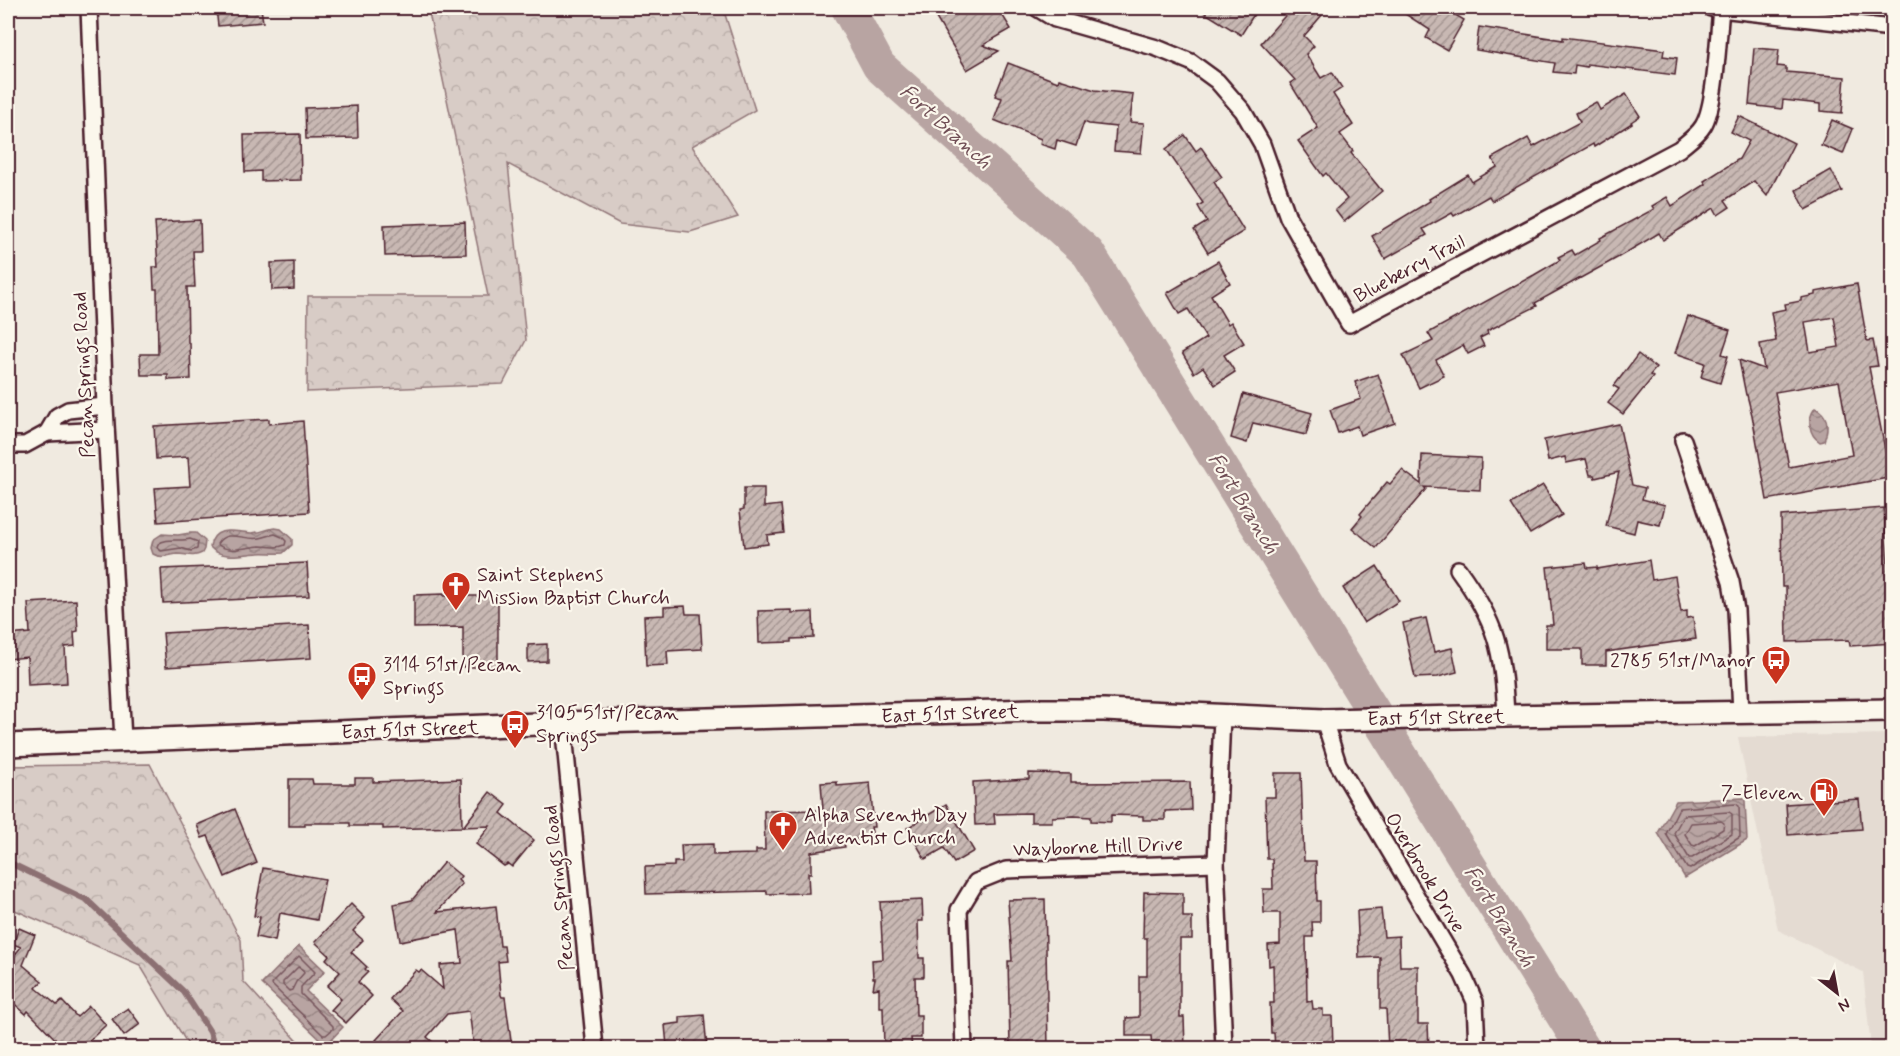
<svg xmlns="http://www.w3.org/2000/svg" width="1900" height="1056" viewBox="0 0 1900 1056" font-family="Mynerve,sans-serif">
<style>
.built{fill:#e4dbd2}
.forest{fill:url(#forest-crowns);stroke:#917678;stroke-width:1.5}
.water{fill:url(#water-waves);stroke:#8c6f72;stroke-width:1.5}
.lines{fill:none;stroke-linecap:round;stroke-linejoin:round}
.shore{stroke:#76545b;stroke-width:1.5}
.stream{stroke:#8c6f72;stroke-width:6}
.river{stroke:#b8a4a2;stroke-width:34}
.building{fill:url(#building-hatch);stroke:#4a1f2b;stroke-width:1.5;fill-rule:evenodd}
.minor-casing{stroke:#4a1f2b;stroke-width:20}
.secondary-casing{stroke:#4a1f2b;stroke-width:26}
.minor{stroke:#fbf7ec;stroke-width:15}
.secondary{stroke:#fbf7ec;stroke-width:21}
.labels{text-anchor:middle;stroke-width:4.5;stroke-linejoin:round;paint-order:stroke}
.street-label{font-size:20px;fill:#4a1f2b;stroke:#fbf7ec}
.poi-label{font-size:20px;fill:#4a1f2b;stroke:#fbf7ec;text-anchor:start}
.water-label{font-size:21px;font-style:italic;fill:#704e55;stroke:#fbf7ec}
</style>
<defs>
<pattern id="forest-crowns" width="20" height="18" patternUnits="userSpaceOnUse" patternTransform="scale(1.5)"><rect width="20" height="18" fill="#d8ccc6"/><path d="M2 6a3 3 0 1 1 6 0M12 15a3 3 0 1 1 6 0" fill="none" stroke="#bbafaa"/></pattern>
<pattern id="water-waves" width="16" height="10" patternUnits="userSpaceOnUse" patternTransform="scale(1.5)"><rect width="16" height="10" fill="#b8a4a2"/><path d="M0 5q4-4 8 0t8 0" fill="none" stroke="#988584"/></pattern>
<pattern id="building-hatch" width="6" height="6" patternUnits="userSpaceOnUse" patternTransform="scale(1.5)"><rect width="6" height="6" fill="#c8b8b3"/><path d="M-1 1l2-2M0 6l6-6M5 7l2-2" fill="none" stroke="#a49592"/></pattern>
</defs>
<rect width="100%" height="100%" fill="#f0eae0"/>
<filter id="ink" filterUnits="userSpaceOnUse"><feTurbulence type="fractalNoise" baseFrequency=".0167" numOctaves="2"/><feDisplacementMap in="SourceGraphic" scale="12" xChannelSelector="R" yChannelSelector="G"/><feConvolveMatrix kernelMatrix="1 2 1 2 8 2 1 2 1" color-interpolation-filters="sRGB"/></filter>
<g filter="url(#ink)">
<!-- built -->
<path class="built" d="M1892,734V1048H1871L1863,972L1778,930L1738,737Z"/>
<!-- forest -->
<g class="forest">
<path d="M428,8H723L755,110L692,146L738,217L690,232L620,224L508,164L526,340L503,384L307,392L308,296H488Z"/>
<path d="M150,764L241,940L243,981L304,1048H190L140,965L8,907V766Z"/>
</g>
<!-- water -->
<g class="water">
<path d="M1815,408C1829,415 1829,428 1824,441L1820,442C1808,434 1807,419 1815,408Z"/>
<path d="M275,528L281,529L292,539V545L283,553C274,554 266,552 258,553C243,554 221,560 210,547C213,524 236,532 251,533C259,533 267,529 275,528Z"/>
<path d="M190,533H196L205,541L204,549L202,553C192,558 187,554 177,554C168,555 162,559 153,554L151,548L153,540L162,534L178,535Z"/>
<path d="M1743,798L1745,801L1747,840L1685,878L1658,833L1676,801Z"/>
<path d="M299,946L325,971L306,991L343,1027L326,1045L262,984Z"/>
</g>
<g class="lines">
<!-- shore -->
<g class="shore">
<path d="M275,534L282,537L286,541L285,545C276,549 269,546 260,546C246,547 229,554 217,544C226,528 245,541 260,538C265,537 270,535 275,534Z"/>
<path d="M190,539L198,542L197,549L191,551L181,548L161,551L157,547L158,544C167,537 179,542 190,539Z"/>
<path d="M1736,804L1739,806L1740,837L1690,869L1687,868L1666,834L1679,808Z"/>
<path d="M1729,812L1732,814V834L1692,858H1689L1674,833L1684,815Z"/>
<path d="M1721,821L1724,823L1723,829L1695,846L1692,845L1685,834L1691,823Z"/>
<path d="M299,956L315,972L301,987V994L333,1026V1029L326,1035H323L272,985L273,982Z"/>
<path d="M298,967L303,970L304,973L296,982L292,990L289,991L283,985V982Z"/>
</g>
<!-- stream -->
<path class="stream" d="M8,862L87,900L184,992L210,1032L215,1048"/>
<!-- river -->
<path class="river" d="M848,8L879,66L1088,253L1583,1048"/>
</g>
<!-- building -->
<g class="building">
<path d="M216,8H261L263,22L218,26Z"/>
<path d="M930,8H998L1011,29L983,45L999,51L967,70Z"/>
<path d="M1197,8H1258L1241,35Z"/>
<path d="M1292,8H1313L1322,15L1304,36L1314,46L1306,54L1321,78L1332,72L1342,88L1333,94L1353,125L1340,134L1353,151L1351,153L1382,191L1344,222L1335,210L1347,199L1326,173L1323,176L1298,141L1318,128L1290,83L1295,80L1261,43Z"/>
<path d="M1396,8H1444L1464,20L1447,50L1426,38L1430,30Z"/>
<path d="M1479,27L1563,40V37L1664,50L1663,56L1677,58L1675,75L1587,64V67L1575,65L1574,74L1553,72L1555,63L1476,50Z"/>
<path d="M1754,48L1779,50L1777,66L1786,67V72L1845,77L1842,113L1820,111V104L1783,100L1782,109L1749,105Z"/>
<path d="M1008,63L1058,82L1059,79L1095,90L1133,94L1130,122L1144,123L1141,153L1114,151L1116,127L1089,124L1084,122L1076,146L1057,140L1055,149L1040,144L1041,139L994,120L1002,98L995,96Z"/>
<path d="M1626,94L1640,116L1631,122L1632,123L1594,147L1593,144L1492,201L1489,196L1454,216L1452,213L1423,229L1427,235L1385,259L1372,236L1430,201L1429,199L1468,175L1472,182L1497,167L1492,158L1528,138L1533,147L1580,122L1576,113L1596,102L1600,110Z"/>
<path d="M357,106L358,138L306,139L305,108Z"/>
<path d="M1739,116L1794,143L1767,196L1754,181L1725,200L1730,207L1718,215L1714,208L1663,240L1659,233L1617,258L1535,303L1537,306L1487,331L1488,334L1480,338L1484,346L1468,354L1463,345L1436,360L1444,376L1419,388L1403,355L1433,341L1428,333L1534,275L1560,260L1558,257L1572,250L1575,255L1601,240L1600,238L1654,209L1652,206L1667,197L1672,206L1706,184L1704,181L1739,159L1749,141L1731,132Z"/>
<path d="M1832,120L1853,129L1843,154L1821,145Z"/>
<path d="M300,134L301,180L261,181V171L245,172L244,135Z"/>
<path d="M1185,135L1196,151L1201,147L1222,177L1214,182L1244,231L1208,253L1194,230L1207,222L1198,206L1203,203L1166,149Z"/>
<path d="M1831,170L1842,191L1806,210L1796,190Z"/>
<path d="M200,220L201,251H193L195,287H187L188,343H190L191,379L168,380V375H141L140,354H158L157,289H154L153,267H158L155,222Z"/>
<path d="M465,222L466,254L385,256L384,225Z"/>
<path d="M1218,261L1230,283L1211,295L1228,324L1231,322L1244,343L1224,355L1235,372L1215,385L1203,367L1194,373L1182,353L1206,338L1188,309L1179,314L1167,293L1184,283L1183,281Z"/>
<path d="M294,262V289L272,290L271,263Z"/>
<path d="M1857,284L1867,341L1873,340L1878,366L1869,367L1886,455L1893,454V477L1767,500L1752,415L1747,395H1746L1739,360L1764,369L1760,344L1776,341L1771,312L1786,309L1785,304L1801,301V298L1815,295V292ZM1834,317L1839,347L1810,352L1805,322ZM1839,381L1852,455L1789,467L1775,392Z"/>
<path d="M1688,316L1730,330L1722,354L1728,356L1720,383L1701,377L1705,363L1675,353Z"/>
<path d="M1638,354L1656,368L1650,375L1653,377L1623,414L1608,403L1619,389L1614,386Z"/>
<path d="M1378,374L1395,423L1360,435L1357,426L1338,433L1330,410L1361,399L1355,382Z"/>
<path d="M1243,394L1312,413L1306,435L1253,423L1247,443L1231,438Z"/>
<path d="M269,419V424L303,421L309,512L158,522L155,488L190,486L188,457L156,459L154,426Z"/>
<path d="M1619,424L1632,485L1645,488L1642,499L1665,505L1660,525L1637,520L1634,533L1606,526L1619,472L1595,478L1594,475H1590L1586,459L1566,463L1565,457L1548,461L1544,440Z"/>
<path d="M1422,455L1481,458L1480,490L1424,487L1426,489L1376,548L1352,528L1362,516L1360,514L1387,482L1390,484L1402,470L1421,484Z"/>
<path d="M1543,485L1562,515L1530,534L1511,504Z"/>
<path d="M744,488H764V507L781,505L784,533L767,535L768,544L744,547L740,510L744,509Z"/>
<path d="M1884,508L1893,643L1850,646L1849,640L1787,642L1786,587H1782L1781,516Z"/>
<path d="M1649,560L1652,580L1675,576L1681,612L1687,611V618L1693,617L1696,639L1606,652V665H1582V649H1546V625H1553L1547,567L1586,563L1587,568L1597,567V569Z"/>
<path d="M307,563L309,596L163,603L161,569Z"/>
<path d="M1377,566L1399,601L1364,623L1343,588Z"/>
<path d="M444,594V596H498V667H463V627L414,628V595Z"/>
<path d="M76,600L78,631L74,632L75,646L65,647L67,683L28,685L27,657L8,659V635L30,633L28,603Z"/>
<path d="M685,606L686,614H700L702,649L667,651L668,665L646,666L644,616L664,615V607Z"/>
<path d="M791,610V613L813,612L814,638L792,639V642L759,643L758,611Z"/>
<path d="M1426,618L1434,652L1452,648L1457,672L1438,677L1415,678L1403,623Z"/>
<path d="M309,625L311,658L166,667L163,633Z"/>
<path d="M547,644V661L528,662V645Z"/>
<path d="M1029,773L1071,774V782H1076V783L1190,782L1191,810L1165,811V820H1143V816L1111,815V822L1091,821V817L1074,816L1052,817V822H1031V813L994,814L995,824L975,825L973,782L1029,779Z"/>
<path d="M1275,773H1301L1304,861H1316L1317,901H1320V922H1312L1313,937H1306L1307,1002L1312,1001L1313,1009H1323V1016H1332L1333,1048H1275L1274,1033H1271L1270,1003H1274L1273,965L1269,966L1268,945L1280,944V913H1264L1263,889H1273L1272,859H1267L1265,797H1275Z"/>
<path d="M355,778H373V782L461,779L462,827L383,829V826H350V823H305V826H289V779H312L313,784H355Z"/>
<path d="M837,782V786L870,783L874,827H871L873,838L843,840L845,847L811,852V873H808L809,893L767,894V891L646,894L645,867L674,866V862H682L681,845L713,844V855L756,854V850H765L764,811L823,810L821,783Z"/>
<path d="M490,792L507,805L501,813L534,840L512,867L508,864L504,866L476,844L490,826L463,827Z"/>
<path d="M1859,799L1862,829L1788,835L1786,804Z"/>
<path d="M946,804L974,851L954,863L944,848L925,859L907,828Z"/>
<path d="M235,809L257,863L225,877L208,836L202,838L197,825Z"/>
<path d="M444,862L461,876L458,880L462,884L437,912L496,906L500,946H504L506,961L498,962L501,995L502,997H505L512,1048H474L469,1011L447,1014L427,1037L440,1048H386L376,1040L403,1011L390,999L416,970L419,972L421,970L443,989L440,965L462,963L458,930L400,941L394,904L412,900Z"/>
<path d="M263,868L325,879L317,920L280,913L275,941L256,937L260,917L254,916Z"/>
<path d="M1144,892L1183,893V917H1192V939H1180V1017H1184L1185,1048H1152L1151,1036H1126V1018L1139,1017V976H1147V938H1143Z"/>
<path d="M1045,899L1048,1048H1018V1046H1010L1008,961H1012L1008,900Z"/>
<path d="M922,900L923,921H918L919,958H924V977H915L916,1015H921V1038H911L912,1048H884L883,1007H879V988L873,989L875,978H873L872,960L883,959L880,902Z"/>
<path d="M351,904L365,918L353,931L363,940L351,952L367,967L365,969L368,972L358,982L372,996L346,1023L331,1010L341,999L327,986L340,972L326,959L329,955L315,942Z"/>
<path d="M1381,909L1384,937L1399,936L1400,966H1418V1024H1428L1429,1048H1388L1386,1009H1380V957L1359,958L1357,911Z"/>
<path d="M19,928L35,935L23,965L42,981L36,988L57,1005L62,1001L77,1017L89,1006L106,1025L81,1048H64L28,1011L26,1014L9,999L8,1002V953L13,957L21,947L13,944Z"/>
<path d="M128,1008L140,1024L124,1036L112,1019Z"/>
<path d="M704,1015L707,1048H683V1044L667,1046L665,1025L680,1023V1017Z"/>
</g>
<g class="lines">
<!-- minor casing -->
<g class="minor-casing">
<g id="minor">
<path d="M89,8L105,406L123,740"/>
<path d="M1037,8L1055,19L1157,48L1191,62L1217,81L1243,111L1262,144L1288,217L1349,324L1679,149C1687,142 1697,136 1703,126C1716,106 1718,35 1721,9"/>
<path d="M1711,8L1892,28"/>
<path d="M105,406L68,410L57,416L47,433L106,430"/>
<path d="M1683,440L1731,582L1736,610L1741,712"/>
<path d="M8,445H25L47,433"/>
<path d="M1458,569C1497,623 1503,650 1506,716"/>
<path d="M1222,716L1216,863L1224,1048"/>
<path d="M1324,720L1338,764L1463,975L1475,1002L1477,1048"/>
<path d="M563,723L595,1048"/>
<path d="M964,1048L959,910L976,882L1006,870L1216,863"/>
</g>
</g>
<!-- secondary casing -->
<g class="secondary-casing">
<path id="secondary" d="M8,745L563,723L1032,710H1104L1324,720L1506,716L1892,710"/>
</g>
<!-- minor -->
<use href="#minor" class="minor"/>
<!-- secondary -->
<use href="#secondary" class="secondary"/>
</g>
</g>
<!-- icons -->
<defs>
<g id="church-pin" transform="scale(1.5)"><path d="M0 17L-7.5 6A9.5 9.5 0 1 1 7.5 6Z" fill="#c8321e" stroke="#fbf7ec"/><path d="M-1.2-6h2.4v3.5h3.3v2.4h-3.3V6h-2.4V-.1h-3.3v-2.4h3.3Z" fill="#fff"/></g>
<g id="bus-pin" transform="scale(1.5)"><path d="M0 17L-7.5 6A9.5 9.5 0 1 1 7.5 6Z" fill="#c8321e" stroke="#fbf7ec"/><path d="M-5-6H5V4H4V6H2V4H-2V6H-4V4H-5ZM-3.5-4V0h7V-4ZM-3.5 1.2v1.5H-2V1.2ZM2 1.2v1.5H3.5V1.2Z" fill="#fff"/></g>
<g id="fuel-pin" transform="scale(1.5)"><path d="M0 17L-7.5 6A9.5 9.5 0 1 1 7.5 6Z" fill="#c8321e" stroke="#fbf7ec"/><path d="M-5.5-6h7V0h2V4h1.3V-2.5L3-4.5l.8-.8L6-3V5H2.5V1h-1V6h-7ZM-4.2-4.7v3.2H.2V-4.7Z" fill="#fff"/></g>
</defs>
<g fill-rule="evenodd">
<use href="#church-pin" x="456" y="586"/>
<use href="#bus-pin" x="1776" y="660"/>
<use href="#bus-pin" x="362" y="676"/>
<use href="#bus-pin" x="515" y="724"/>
<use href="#fuel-pin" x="1824" y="792"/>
<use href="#church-pin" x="783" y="826"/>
</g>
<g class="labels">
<!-- street labels -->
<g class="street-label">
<text transform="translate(1409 268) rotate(-28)" y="7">Blueberry Trail</text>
<text transform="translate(83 375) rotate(-93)" y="7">Pecan Springs Road</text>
<text transform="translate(950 713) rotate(-2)" y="7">East 51st Street</text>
<text transform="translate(1436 717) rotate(-1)" y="7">East 51st Street</text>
<text transform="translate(410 729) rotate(-2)" y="7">East 51st Street</text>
<text transform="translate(1098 846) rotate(-2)" y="7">Wayborne Hill Drive</text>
<text transform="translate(1426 872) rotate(59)" y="7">Overbrook Drive</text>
<text transform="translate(558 888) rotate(-96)" y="7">Pecan Springs Road</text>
</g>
<!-- poi labels -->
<g class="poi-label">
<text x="477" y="581">Saint Stephens<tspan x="477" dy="23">Mission Baptist Church</tspan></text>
<text x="1755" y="667" text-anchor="end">2785 51st/Manor</text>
<text x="383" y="671">3114 51st/Pecan<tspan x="383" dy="23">Springs</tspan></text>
<text x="536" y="719">3105 51st/Pecan<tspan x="536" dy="23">Springs</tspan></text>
<text x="1803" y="799" text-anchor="end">7-Eleven</text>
<text x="804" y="821">Alpha Seventh Day<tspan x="804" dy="23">Adventist Church</tspan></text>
</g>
<!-- water labels -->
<g class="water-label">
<text transform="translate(946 126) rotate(42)" y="7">Fort Branch</text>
<text transform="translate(1244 503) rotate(58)" y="7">Fort Branch</text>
<text transform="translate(1500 916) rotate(58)" y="7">Fort Branch</text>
</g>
</g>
<!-- margin -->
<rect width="1900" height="1056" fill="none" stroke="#fbf7ec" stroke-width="30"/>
<rect x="15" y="15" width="1870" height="1026" fill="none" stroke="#4a1f2b" stroke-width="2" filter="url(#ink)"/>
<!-- north arrow -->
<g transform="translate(1837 993) rotate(149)" stroke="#fbf7ec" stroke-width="4.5" paint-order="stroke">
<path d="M0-4.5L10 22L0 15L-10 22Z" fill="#4a1f2b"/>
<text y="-9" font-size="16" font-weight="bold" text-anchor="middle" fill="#4a1f2b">N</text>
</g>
</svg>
